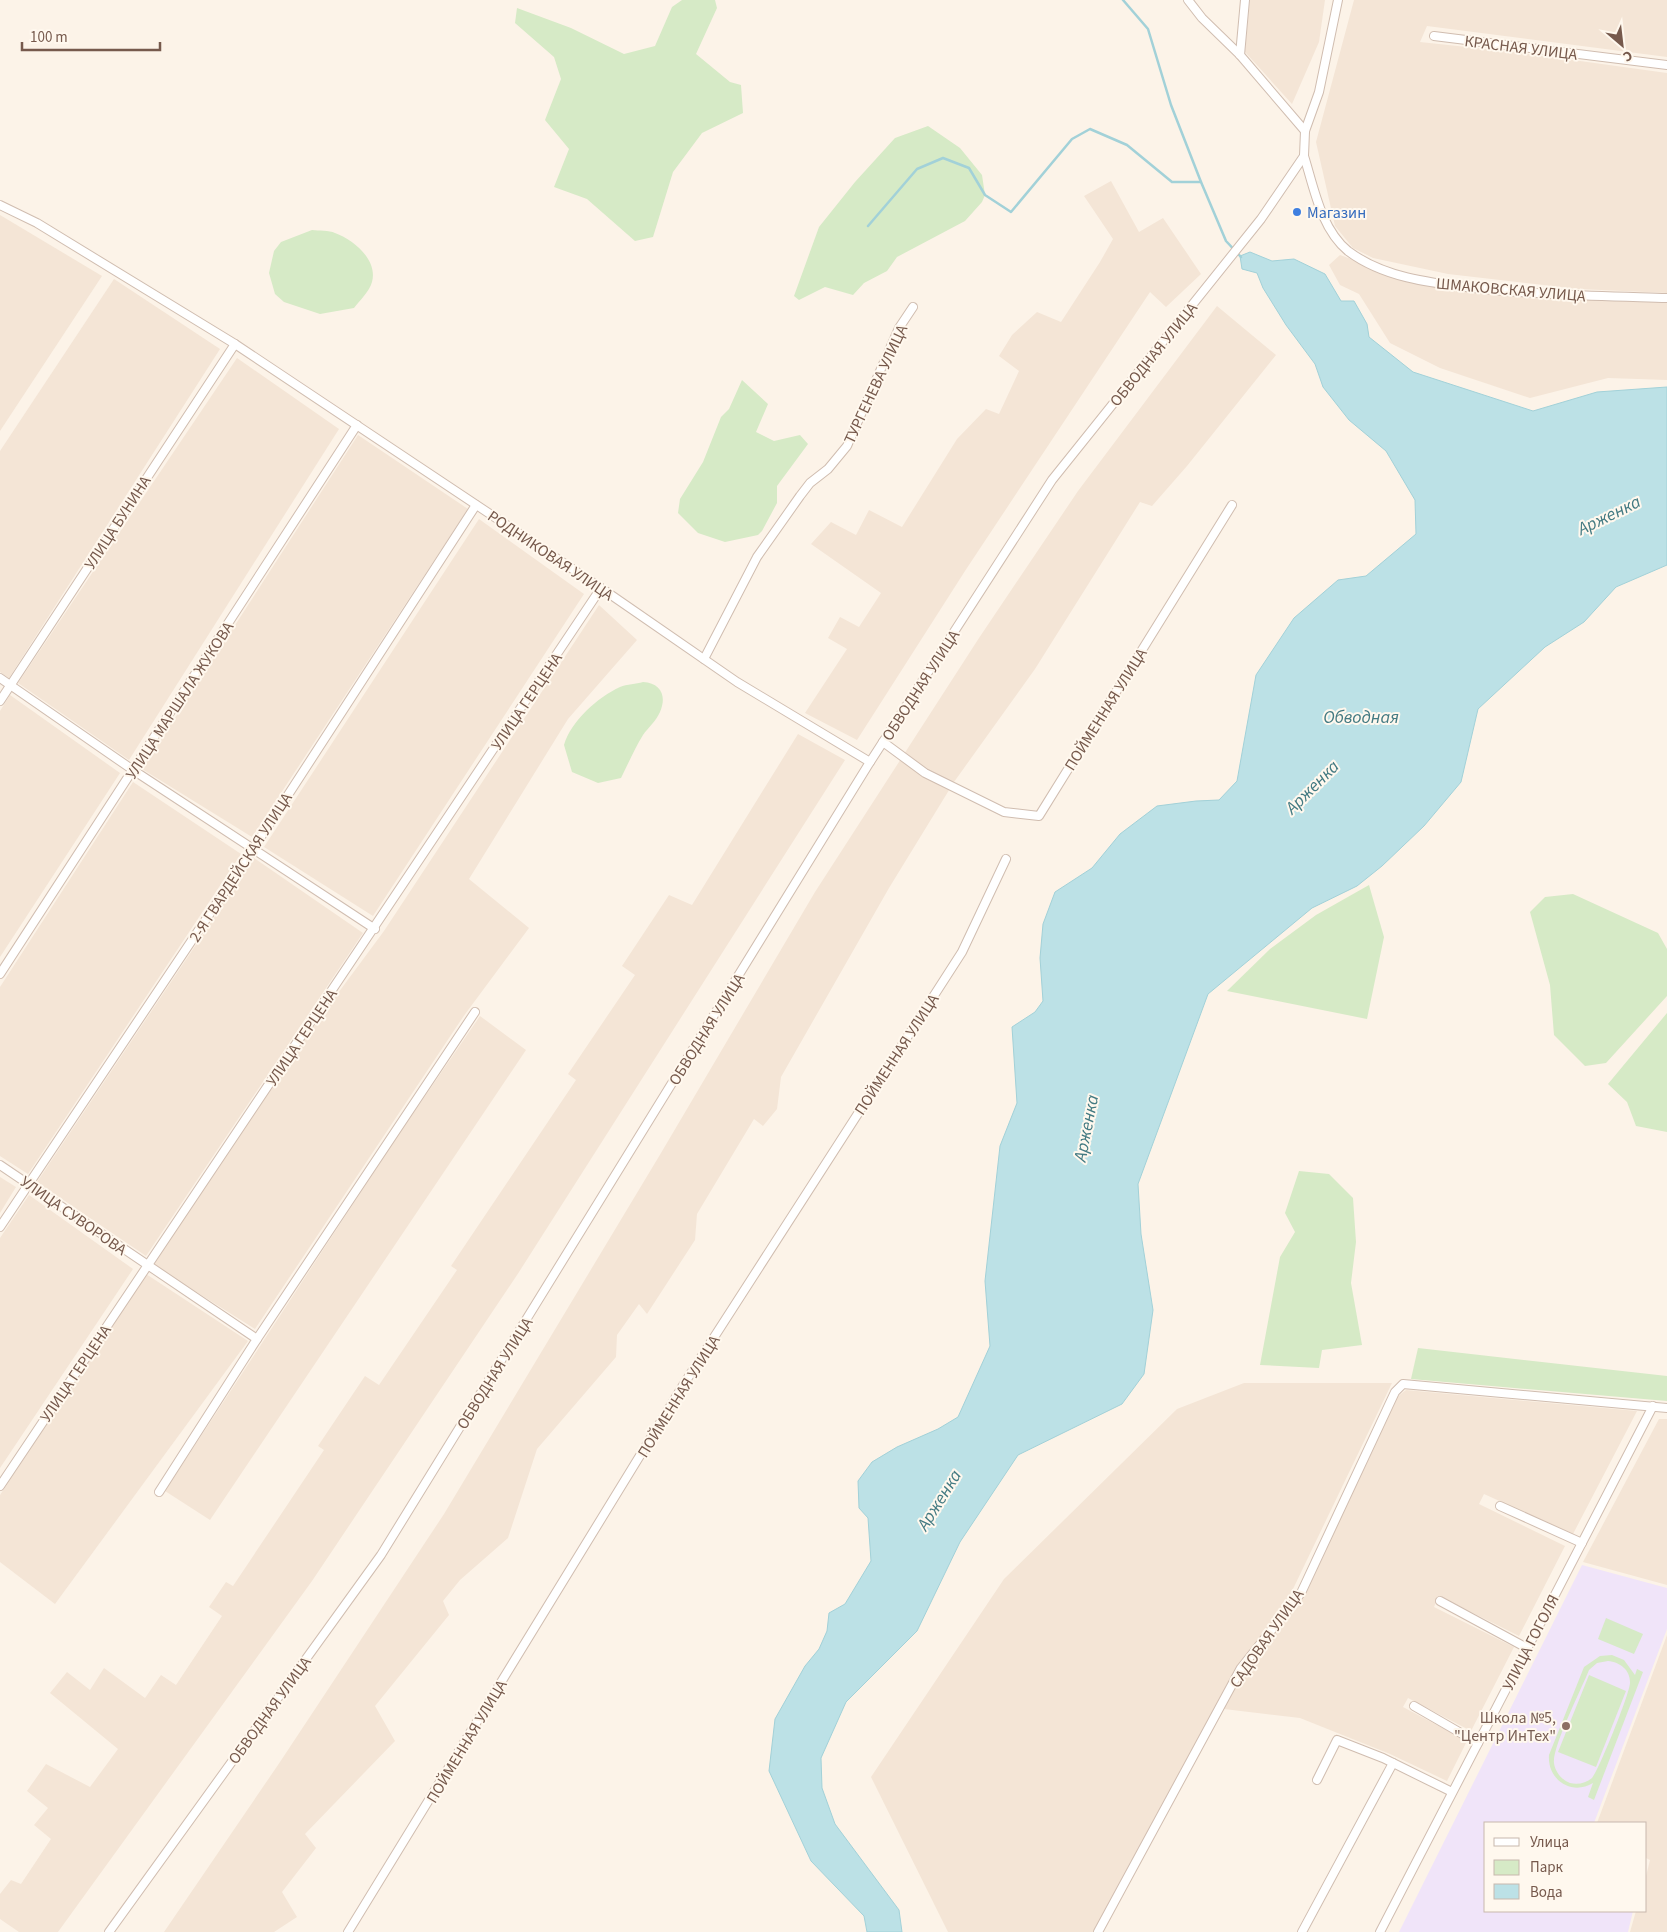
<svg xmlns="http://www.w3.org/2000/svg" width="1667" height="1932" viewBox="0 0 1667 1932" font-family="'Source Sans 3',sans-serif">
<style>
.residential{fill:#f4e5d6}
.education{fill:#f0e4f9}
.green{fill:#d6eac6;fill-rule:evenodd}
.water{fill:#bce1e6;stroke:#a2d1d8}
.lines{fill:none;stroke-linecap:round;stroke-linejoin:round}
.stream{stroke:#a2d1d8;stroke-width:2.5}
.minor-casing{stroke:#d0bdb0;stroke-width:10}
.minor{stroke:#fff;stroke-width:8}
.shop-dot{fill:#3f7fe0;stroke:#fff8ee;stroke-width:2}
.education-dot{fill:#8d6e63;stroke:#fff8ee;stroke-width:2}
.labels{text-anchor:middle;stroke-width:4;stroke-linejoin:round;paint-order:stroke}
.street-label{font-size:16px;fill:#76594c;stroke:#fff8ee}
.shop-label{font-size:16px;fill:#366cbe;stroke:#fff8ee;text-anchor:start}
.education-label{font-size:16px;fill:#785e54;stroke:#fff8ee;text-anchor:end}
.water-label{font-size:18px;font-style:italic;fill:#437a82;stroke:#fff8ee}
</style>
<rect width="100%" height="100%" fill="#fcf3e8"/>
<!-- residential -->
<g class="residential">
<path d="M1250,0H1325L1319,42L1292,104L1245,52Z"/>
<path d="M1354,0H1667V57L1427,26L1420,42L1523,53L1667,73V293L1579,289L1448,274L1373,258L1353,248L1335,226L1316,142Z"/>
<path d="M1111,181L1139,232L1163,218L1201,274L1166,307L1150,292L965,571L857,740L805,713L847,649L828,638L840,617L859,627L881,593L811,544L831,522L856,535L869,510L902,527L957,439L986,409L999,414L1019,371L999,356L1012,335L1037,312L1061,322L1100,262L1113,239L1084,196Z"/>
<path d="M0,215L102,276L0,431Z"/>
<path d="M1340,255L1426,286L1487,293L1667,302V380L1608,378L1530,398L1440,368L1390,343L1359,294L1340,285L1329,265Z"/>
<path d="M114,279L220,349L9,678L0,672V451Z"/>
<path d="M1217,306L1276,355L1187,466L1152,506L1140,502L1035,669L954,782L889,888L781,1077L777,1109L763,1126L754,1119L697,1214L695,1240L647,1314L639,1304L617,1335L616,1357L537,1449L508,1538L460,1580L443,1601L449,1615L375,1706L395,1741L305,1834L316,1848L282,1892L297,1917L274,1932H164L280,1762L444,1514L661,1153L815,892L979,638L1078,491Z"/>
<path d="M237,358L339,429L129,760L18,683Z"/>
<path d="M358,435L468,509L252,837L142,769Z"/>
<path d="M479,519L584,594L373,916L264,847Z"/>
<path d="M599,605L637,640L568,719L469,879L529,928L463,1017L255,1329L152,1264L307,1035L384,931Z"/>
<path d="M10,695L120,773L0,957V711Z"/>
<path d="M798,734L845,760L519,1272L312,1581L58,1932H19L0,1919V1894L11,1880L21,1884L51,1839L34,1825L48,1808L27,1791L46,1764L90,1787L118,1749L50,1693L67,1672L90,1690L104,1668L145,1698L161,1675L176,1685L222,1616L209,1607L226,1582L233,1586L324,1450L318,1446L365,1376L379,1385L457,1270L451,1266L576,1080L568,1074L635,975L622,966L669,895L692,905Z"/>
<path d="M133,782L241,854L28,1174L0,1156V987Z"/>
<path d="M254,858L363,933L146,1256L37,1182Z"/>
<path d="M480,1016L526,1050L210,1520L165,1491L397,1137Z"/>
<path d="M0,1177L16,1187L0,1213Z"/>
<path d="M29,1195L133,1269L0,1468V1238Z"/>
<path d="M146,1274L248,1341L55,1604L0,1562V1495Z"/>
<path d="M1244,1383H1392L1293,1589L1251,1662L1305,1592L1397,1397L1406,1390L1637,1411L1573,1534L1484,1494L1479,1504L1565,1546L1519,1636L1439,1596L1434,1607L1514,1647L1471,1731L1408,1698L1403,1707L1467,1741L1447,1781L1390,1754L1300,1718L1224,1709L1093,1932H948L871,1777L1004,1579L1177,1409Z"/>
<path d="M1659,1419H1667V1585L1583,1562Z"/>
<path d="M1667,1635V1932H1630L1636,1911H1646V1876L1650,1860L1646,1858V1823H1597Z"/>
</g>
<!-- education -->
<path class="education" d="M1582,1565L1667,1588V1629L1594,1823H1486V1911H1633L1628,1932H1399Z"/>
<!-- green -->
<g class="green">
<path d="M682,0H715L717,8L696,54L730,82L741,85L743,113L702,133L673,172L653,237L635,241L587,199L554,187L569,149L545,120L561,79L554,57L515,23L517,8L571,28L624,54L655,46L672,7Z"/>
<path d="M928,126L960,148L982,175L985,195L982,202L965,221L897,257L887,271L864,283L853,295L825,287L799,300L794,296L819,227L855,182L895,138Z"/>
<path d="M312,230C319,231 329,230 335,233C354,240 378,260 372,282C369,292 360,300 354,308L320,314L284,302L275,294L269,273L274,251L281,242Z"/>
<path d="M742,380L768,404L756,432L774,441L800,435L808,444L777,486V503L762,531L758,535L725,542L698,533L678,513L680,499L703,462L721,417L729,409Z"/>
<path d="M643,682C661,683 667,696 660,712C656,721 648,728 643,735C635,748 628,764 621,778L598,783L572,772L564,745C571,721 598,697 620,687C627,684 636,684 643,682Z"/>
<path d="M1369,885L1384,937L1367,1019L1227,991L1270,949L1316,915Z"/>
<path d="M1573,894L1658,933L1667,949V996L1606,1063L1585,1066L1554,1035L1550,985L1530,912L1545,897Z"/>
<path d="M1667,1013V1132L1636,1126L1627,1102L1608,1084Z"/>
<path d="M1299,1171L1329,1174L1353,1198L1356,1242L1351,1283L1362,1345L1322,1350L1319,1368L1260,1365L1280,1257L1295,1232L1285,1213Z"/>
<path d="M1418,1348L1667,1376V1401L1411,1379Z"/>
<path d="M1606,1618L1643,1634L1634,1654L1598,1639Z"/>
<path d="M1612,1655L1624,1660L1635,1675L1637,1669L1643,1672L1594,1800L1588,1797L1593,1783C1572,1796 1547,1780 1549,1755L1584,1667L1600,1656ZM1608,1661C1620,1662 1630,1670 1630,1682C1631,1691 1598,1772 1592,1778C1586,1783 1578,1785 1570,1783C1562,1780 1555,1772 1554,1763C1552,1747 1582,1688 1589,1670L1597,1663Z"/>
<path d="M1589,1675L1626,1691L1596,1767L1558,1752Z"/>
</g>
<!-- water -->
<path class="water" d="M1250,252L1272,261L1294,259L1325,274L1341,301H1354L1367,324L1369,337L1413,372L1533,411L1597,392L1667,387V565L1616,587L1584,622L1545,647L1478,709L1461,782L1424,826L1382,866L1357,886L1312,908L1208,994L1138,1184L1141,1234L1153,1310L1144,1374L1122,1404L1018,1455L960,1542L917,1631L846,1702L821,1758L822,1788L835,1824L899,1910L902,1932H867L864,1916L811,1861L769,1771L775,1719L805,1666L819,1649L827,1631L829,1613L845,1604L871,1561L868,1518L859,1508L858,1481L872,1462L897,1447L938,1429L958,1417L990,1346L985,1281L1000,1146L1017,1103L1012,1027L1035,1012L1043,1001L1040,958L1043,924L1055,892L1092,868L1120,834L1157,806L1196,801L1219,800L1237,781L1256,675L1294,618L1338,580L1366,576L1416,534L1415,500L1386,451L1349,420L1323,387L1315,364L1286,325L1263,288L1257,273L1242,269L1240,256Z"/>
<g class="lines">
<!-- stream -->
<g class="stream">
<path d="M1123,0L1148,29L1171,105L1201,182L1226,241L1241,257"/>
<path d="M868,226L917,169L943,158L969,168L985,195L1011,212L1072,139L1090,129L1127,145L1172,182H1201"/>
</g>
<!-- minor casing -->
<g class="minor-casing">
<g id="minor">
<path d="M1188,0L1202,18L1240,55L1305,131"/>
<path d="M1434,36L1667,65"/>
<path d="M1240,55L1245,0"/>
<path d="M1304,156C1314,188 1321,229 1348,251C1384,278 1431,283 1474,288C1538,295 1602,296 1667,298"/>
<path d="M0,205L37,223L235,344L601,588L737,682L870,762"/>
<path d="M704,659L757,557L800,496L810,483L828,469L847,446L899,328L913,307"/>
<path d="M0,678L133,770L375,929"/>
<path d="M0,701L235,344"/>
<path d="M883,742L925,773L1004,812L1039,816L1232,505"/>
<path d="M0,974L357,425"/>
<path d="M0,1165L257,1339L159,1492"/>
<path d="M0,1227L253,849L476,505"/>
<path d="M257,1339L475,1012"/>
<path d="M0,1486L601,588"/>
<path d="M1500,1506L1582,1543"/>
<path d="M1440,1601L1527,1648"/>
<path d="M1414,1706L1478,1743"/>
<path d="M1317,1780L1337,1740L1383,1758L1452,1792"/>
<path d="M109,1932L381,1555L870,762L1052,480L1261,219L1304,156L1305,131L1319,92L1338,0"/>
<path d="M348,1932L682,1387L962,952L1006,859"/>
<path d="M1098,1932L1241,1668L1301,1593L1395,1392L1403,1384L1667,1408"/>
<path d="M1302,1932L1393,1763"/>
<path d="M1380,1932L1653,1406"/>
</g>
</g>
<!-- minor -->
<use href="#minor" class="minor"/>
</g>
<!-- markers -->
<circle class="shop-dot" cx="1297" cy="212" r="5"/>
<circle class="education-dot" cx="1566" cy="1726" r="5"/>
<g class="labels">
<!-- street labels -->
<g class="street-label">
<text transform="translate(1521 47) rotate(7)" y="6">КРАСНАЯ УЛИЦА</text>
<text transform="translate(1511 289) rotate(5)" y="6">ШМАКОВСКАЯ УЛИЦА</text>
<text transform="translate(1153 354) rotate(-51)" y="6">ОБВОДНАЯ УЛИЦА</text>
<text transform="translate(875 384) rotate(-65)" y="6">ТУРГЕНЕВА УЛИЦА</text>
<text transform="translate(117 522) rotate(-57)" y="6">УЛИЦА БУНИНА</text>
<text transform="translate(551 555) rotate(34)" y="6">РОДНИКОВАЯ УЛИЦА</text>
<text transform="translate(920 685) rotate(-57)" y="6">ОБВОДНАЯ УЛИЦА</text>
<text transform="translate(179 700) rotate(-57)" y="6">УЛИЦА МАРШАЛА ЖУКОВА</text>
<text transform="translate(526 701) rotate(-56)" y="6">УЛИЦА ГЕРЦЕНА</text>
<text transform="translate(1105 709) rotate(-58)" y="6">ПОЙМЕННАЯ УЛИЦА</text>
<text transform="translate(240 867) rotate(-57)" y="6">2-Я ГВАРДЕЙСКАЯ УЛИЦА</text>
<text transform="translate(706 1029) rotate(-58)" y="6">ОБВОДНАЯ УЛИЦА</text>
<text transform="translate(301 1037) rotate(-56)" y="6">УЛИЦА ГЕРЦЕНА</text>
<text transform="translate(896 1054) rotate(-57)" y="6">ПОЙМЕННАЯ УЛИЦА</text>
<text transform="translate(74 1215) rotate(35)" y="6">УЛИЦА СУВОРОВА</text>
<text transform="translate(75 1373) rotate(-56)" y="6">УЛИЦА ГЕРЦЕНА</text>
<text transform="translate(494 1373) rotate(-58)" y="6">ОБВОДНАЯ УЛИЦА</text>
<text transform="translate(678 1396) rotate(-58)" y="6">ПОЙМЕННАЯ УЛИЦА</text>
<text transform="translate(1266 1638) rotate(-55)" y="6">САДОВАЯ УЛИЦА</text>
<text transform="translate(1530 1642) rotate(-63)" y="6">УЛИЦА ГОГОЛЯ</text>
<text transform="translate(269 1710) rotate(-54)" y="6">ОБВОДНАЯ УЛИЦА</text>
<text transform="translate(466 1741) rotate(-59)" y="6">ПОЙМЕННАЯ УЛИЦА</text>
</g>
<!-- shop labels -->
<g class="shop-label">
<text x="1307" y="218">Магазин</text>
</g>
<!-- education labels -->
<g class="education-label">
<text x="1556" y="1723">Школа №5,<tspan x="1556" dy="18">"Центр ИнТех"</tspan></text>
</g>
<!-- water labels -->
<g class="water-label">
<text transform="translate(1609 515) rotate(-26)" y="6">Арженка</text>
<text x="1361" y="723">Обводная</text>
<text transform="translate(1312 787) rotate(-45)" y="6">Арженка</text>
<text transform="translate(1086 1128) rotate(-79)" y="6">Арженка</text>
<text transform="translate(939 1500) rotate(-58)" y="6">Арженка</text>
</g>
</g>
<!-- legend -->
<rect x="1484" y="1822" width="162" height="90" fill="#fff8ee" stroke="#c8b8ad"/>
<rect x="1494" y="1838" width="25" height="8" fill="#ffffff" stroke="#c8b8ad"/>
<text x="1530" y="1847" font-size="15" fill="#76594c">Улица</text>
<rect x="1494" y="1860" width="25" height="15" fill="#d6eac6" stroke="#c8b8ad"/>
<text x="1530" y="1872" font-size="15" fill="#76594c">Парк</text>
<rect x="1494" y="1884" width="25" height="15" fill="#bce1e6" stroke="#c8b8ad"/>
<text x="1530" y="1897" font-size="15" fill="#76594c">Вода</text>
<!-- north arrow -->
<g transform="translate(1622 45) rotate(152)" stroke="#fff8ee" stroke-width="4" paint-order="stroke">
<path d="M0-4L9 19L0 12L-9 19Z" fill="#76594c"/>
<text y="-8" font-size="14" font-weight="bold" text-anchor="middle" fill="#76594c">С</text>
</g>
<!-- scale -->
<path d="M22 42v8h138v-8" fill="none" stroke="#76594c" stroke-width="2.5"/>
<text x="30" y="42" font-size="15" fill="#76594c" stroke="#fff8ee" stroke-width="4" paint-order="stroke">100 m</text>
</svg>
